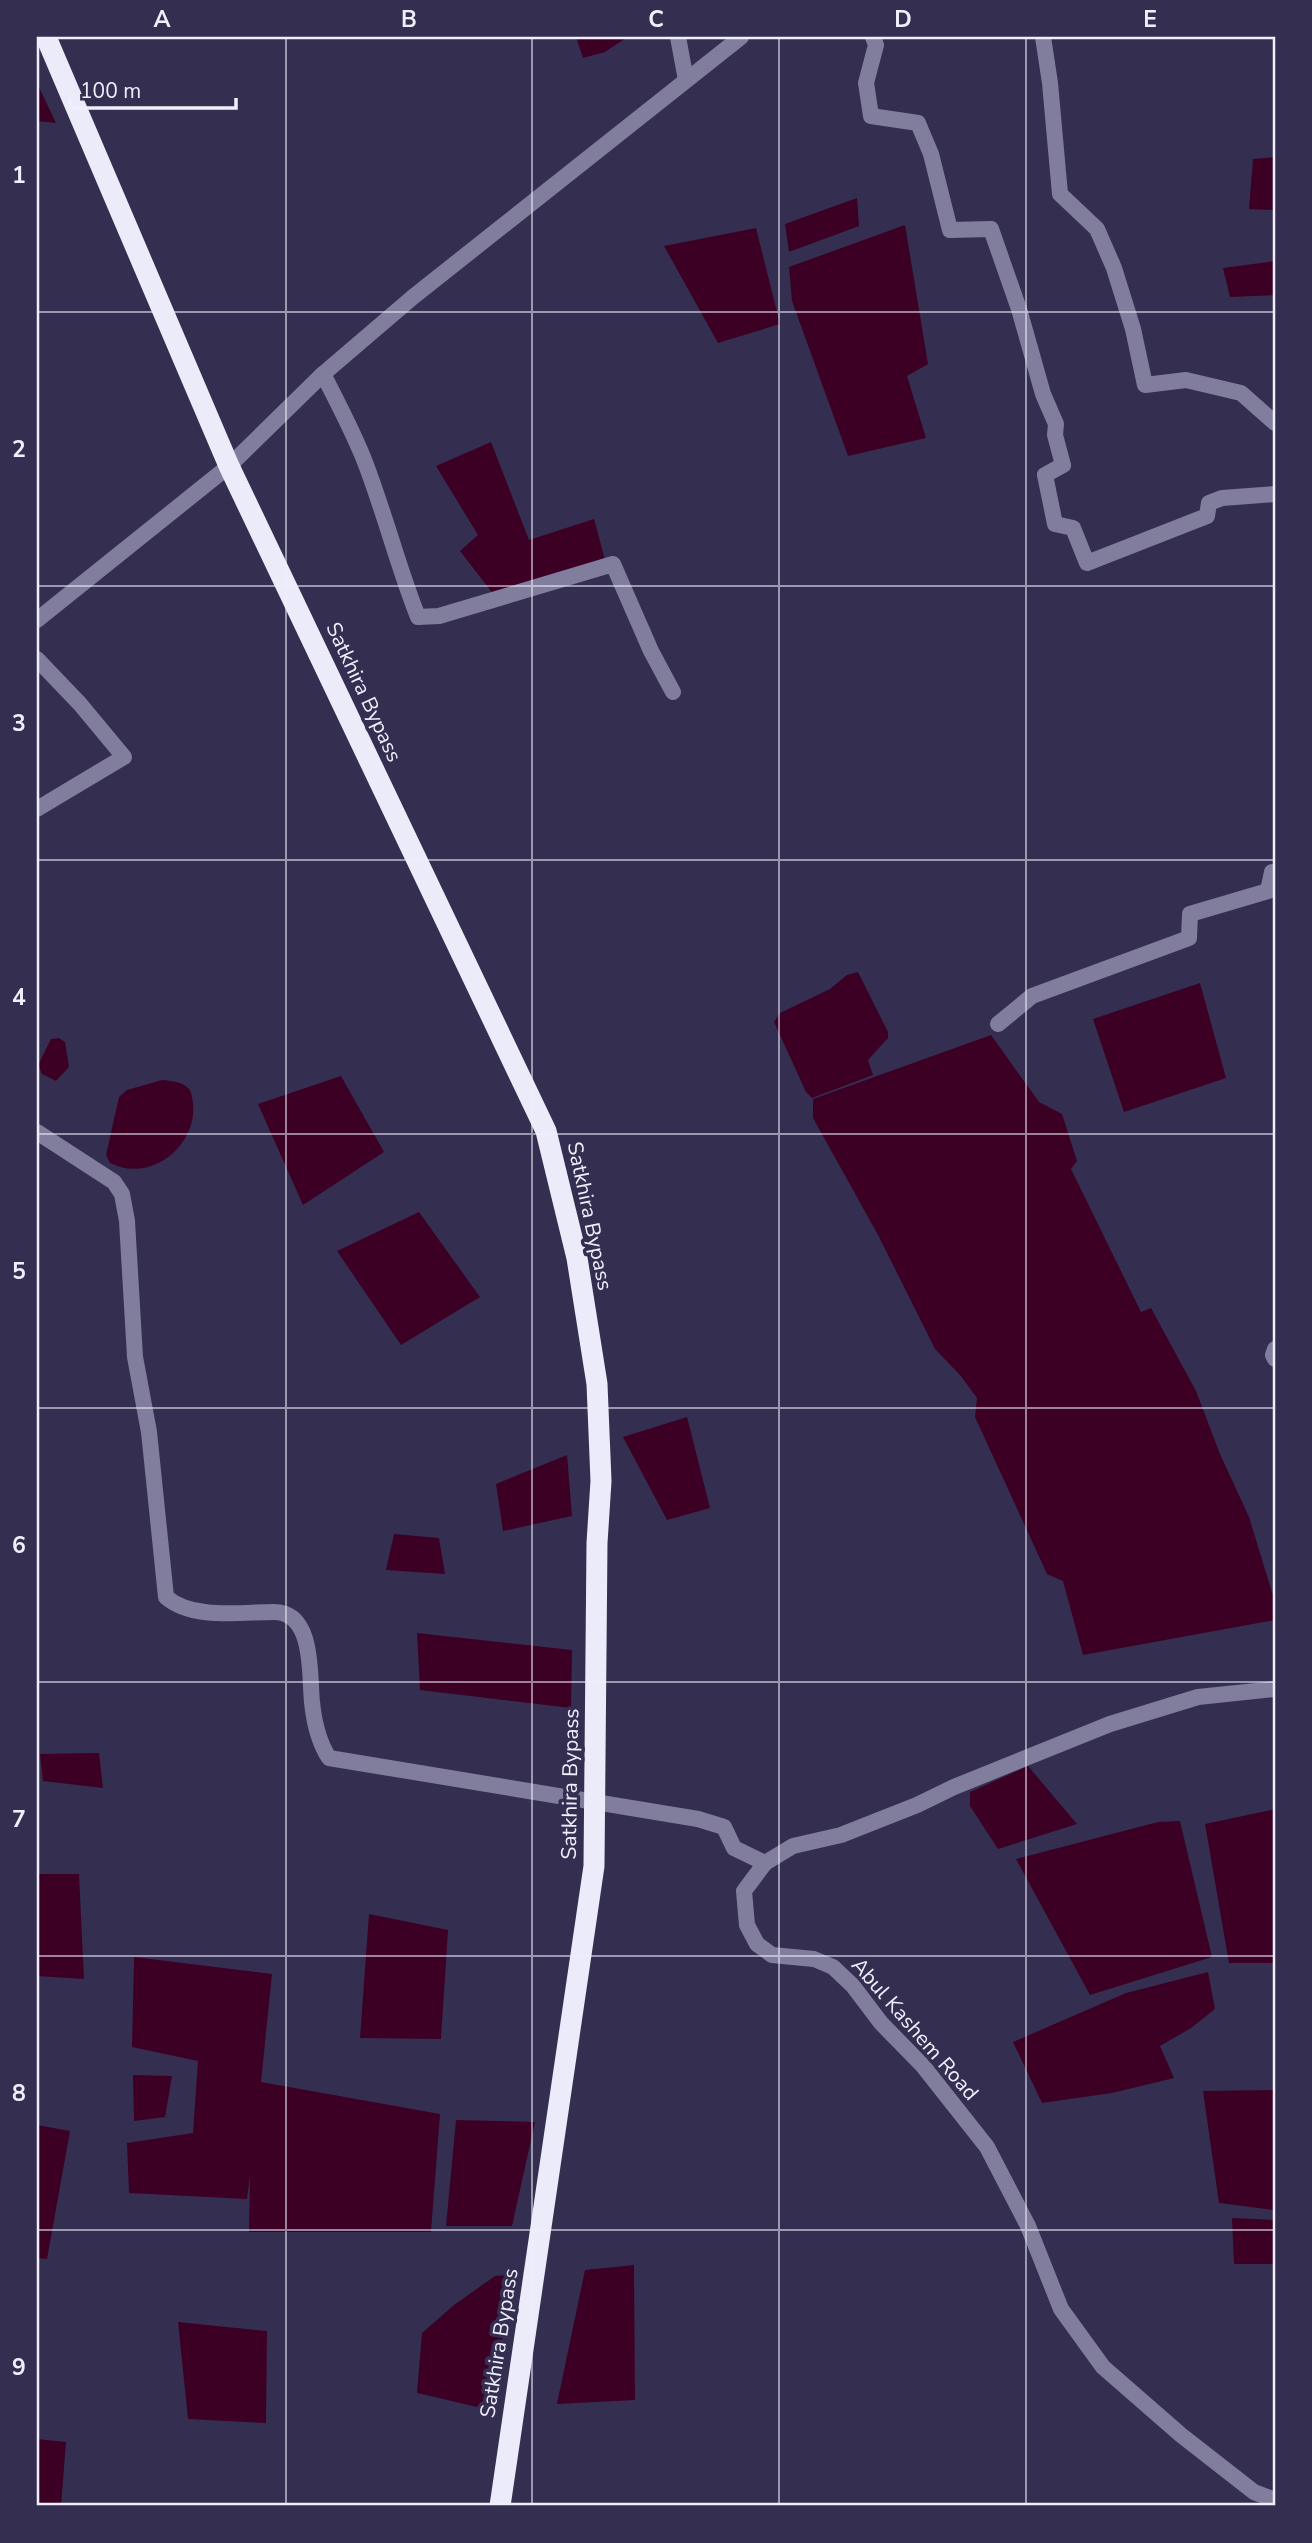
<svg xmlns="http://www.w3.org/2000/svg" width="1312" height="2543" viewBox="0 0 1312 2543" font-family="'Nunito Sans',sans-serif">
<style>
.water{fill:#3c0025}
.lines{fill:none;stroke-linecap:round;stroke-linejoin:round}
.minor{stroke:#807e9c;stroke-width:16}
.highway{stroke:#ecebfa;stroke-width:21}
.grid{fill:none;stroke:#f0effd;stroke-width:2;stroke-opacity:0.55}
.labels{text-anchor:middle;stroke-width:7;stroke-linejoin:round;paint-order:stroke}
.street-label{font-size:21px;fill:#f0effd;stroke:#342f51}
.neatline{fill:none;stroke:#f0effd;stroke-width:2.5}
.grid-label{font-size:23px;text-anchor:middle;font-weight:bold;fill:#f0effd}
</style>
<rect width="100%" height="100%" fill="#342f51"/>
<!-- water -->
<g class="water">
<path d="M576,37H625L626,38L605,52L583,58Z"/>
<path d="M37,83L56,123L37,121Z"/>
<path d="M1275,157V210L1249,209L1253,159Z"/>
<path d="M857,198L859,226L789,252L785,224Z"/>
<path d="M905,225L928,364L907,376L926,438L848,456L792,301L789,267Z"/>
<path d="M756,228L780,324L718,343L664,246Z"/>
<path d="M1275,261V295L1230,297L1223,268Z"/>
<path d="M491,442L529,540L594,519L605,560L494,595L460,551L478,535L436,466Z"/>
<path d="M858,972L888,1032V1038L868,1060L873,1075L812,1098L806,1092L774,1022L780,1013L830,989L847,975Z"/>
<path d="M1200,983L1226,1078L1124,1112L1093,1019Z"/>
<path d="M991,1035L1039,1102L1062,1114L1077,1161L1071,1169L1141,1312L1151,1308L1196,1391L1220,1454L1249,1517L1275,1602V1620L1083,1655L1063,1581L1047,1574L975,1417L977,1398L960,1375L935,1349L878,1235L813,1118V1099Z"/>
<path d="M59,1038L65,1042L69,1067L56,1081L42,1074L38,1065L51,1039Z"/>
<path d="M341,1076L384,1152L303,1205L258,1104Z"/>
<path d="M162,1080C171,1081 181,1081 188,1088C192,1092 192,1097 193,1103C198,1145 151,1184 110,1163L106,1155L119,1097L127,1090Z"/>
<path d="M419,1212L480,1297L401,1345L337,1251Z"/>
<path d="M687,1417L710,1508L667,1520L623,1437Z"/>
<path d="M567,1455L572,1516L503,1531L496,1484Z"/>
<path d="M394,1534L439,1538L445,1574L386,1570Z"/>
<path d="M417,1633L572,1650L571,1708L420,1690Z"/>
<path d="M99,1753L103,1788L43,1781L40,1754Z"/>
<path d="M1028,1766L1077,1824L998,1849L970,1806V1792Z"/>
<path d="M1275,1809V1963H1229L1205,1824Z"/>
<path d="M1180,1821L1212,1957L1090,1995L1016,1859L1158,1822Z"/>
<path d="M37,1874H79L84,1979L37,1976Z"/>
<path d="M369,1914L448,1930L441,2039L360,2038Z"/>
<path d="M134,1957L272,1974L261,2082L440,2114L431,2232H249L250,2176L247,2199L129,2193L127,2143L193,2133L198,2061L132,2047Z"/>
<path d="M1208,1972L1215,2009L1191,2028L1160,2046L1174,2078L1112,2093L1042,2103L1013,2042L1126,1993Z"/>
<path d="M133,2075L172,2076L165,2117L134,2121Z"/>
<path d="M1275,2090V2210L1219,2203L1203,2091Z"/>
<path d="M456,2120L535,2122L512,2226H446Z"/>
<path d="M37,2125L70,2131L47,2259L37,2258Z"/>
<path d="M1232,2218L1275,2220V2264H1234Z"/>
<path d="M634,2265L635,2400L557,2404L585,2270Z"/>
<path d="M514,2274L490,2410L417,2393L422,2333L454,2305L495,2276Z"/>
<path d="M178,2322L267,2331L266,2423L188,2419Z"/>
<path d="M37,2439L66,2442L61,2506H37Z"/>
</g>
<g class="lines">
<!-- minor -->
<g class="minor">
<path d="M678,37L686,80"/>
<path d="M873,37L876,45L866,83L871,116L918,123L931,154L950,230L991,229L1019,309L1043,394L1056,424L1055,435L1063,465L1045,475L1055,524L1073,528L1087,563L1207,516L1209,503L1222,498L1275,494"/>
<path d="M1043,37L1050,83L1060,194L1097,229L1114,268L1133,329L1145,385L1186,380L1241,393L1275,423"/>
<path d="M323,374C337,401 351,428 363,457C384,510 397,564 418,617L439,616L613,564L651,651L673,692"/>
<path d="M37,620L229,466L323,374L413,297L741,37"/>
<path d="M37,659L80,704L124,757L37,809"/>
<path d="M998,1024L1032,996L1189,938L1190,914L1268,891L1272,872H1275"/>
<path d="M37,1132L114,1182L122,1194L127,1221L135,1357L149,1432L166,1597C192,1620 241,1612 274,1612C315,1612 309,1676 312,1702C314,1722 318,1741 329,1758L698,1819L724,1827L734,1848L765,1863"/>
<path d="M1275,1349L1273,1355L1275,1359"/>
<path d="M1275,1689L1198,1697L1110,1724L954,1787L917,1805L841,1835L793,1846L765,1863L744,1891L747,1925L757,1944L772,1955L814,1959L833,1967L853,1986L881,2023L923,2066L987,2147L1028,2226L1061,2309L1103,2367L1181,2435L1254,2492L1275,2500"/>
</g>
<!-- highway -->
<path class="highway" d="M46,37L229,466L546,1131L577,1258L597,1384L601,1481L597,1543L594,1866L500,2506"/>
</g>
<!-- grid -->
<path class="grid" d="M286,37V2506M532,37V2506M779,37V2506M1026,37V2506M37,312H1275M37,586H1275M37,860H1275M37,1134H1275M37,1408H1275M37,1682H1275M37,1956H1275M37,2230H1275"/>
<g class="labels">
<!-- street labels -->
<g class="street-label">
<text transform="translate(364 692) rotate(65)" y="7">Satkhira Bypass</text>
<text transform="translate(590 1216) rotate(78)" y="7">Satkhira Bypass</text>
<text transform="translate(570 1784) rotate(-89)" y="7">Satkhira Bypass</text>
<text transform="translate(915 2029) rotate(49)" y="7">Abul Kashem Road</text>
<text transform="translate(499 2343) rotate(-81)" y="7">Satkhira Bypass</text>
</g>
</g>
<!-- border -->
<rect width="1312" height="2543" fill="none" stroke="#342f51" stroke-width="77"/>
<!-- scale -->
<path d="M70 98v10h166v-10" fill="none" stroke="#f0effd" stroke-width="3.5"/>
<text x="80" y="98" font-size="21" fill="#f0effd" stroke="#342f51" stroke-width="5" paint-order="stroke">100 m</text>
<rect x="38" y="38" width="1236" height="2466" class="neatline"/>
<g class="grid-label">
<text x="162" y="27">A</text>
<text x="409" y="27">B</text>
<text x="656" y="27">C</text>
<text x="903" y="27">D</text>
<text x="1150" y="27">E</text>
<text x="19" y="183">1</text>
<text x="19" y="457">2</text>
<text x="19" y="731">3</text>
<text x="19" y="1005">4</text>
<text x="19" y="1279">5</text>
<text x="19" y="1553">6</text>
<text x="19" y="1827">7</text>
<text x="19" y="2101">8</text>
<text x="19" y="2375">9</text>
</g>
</svg>
